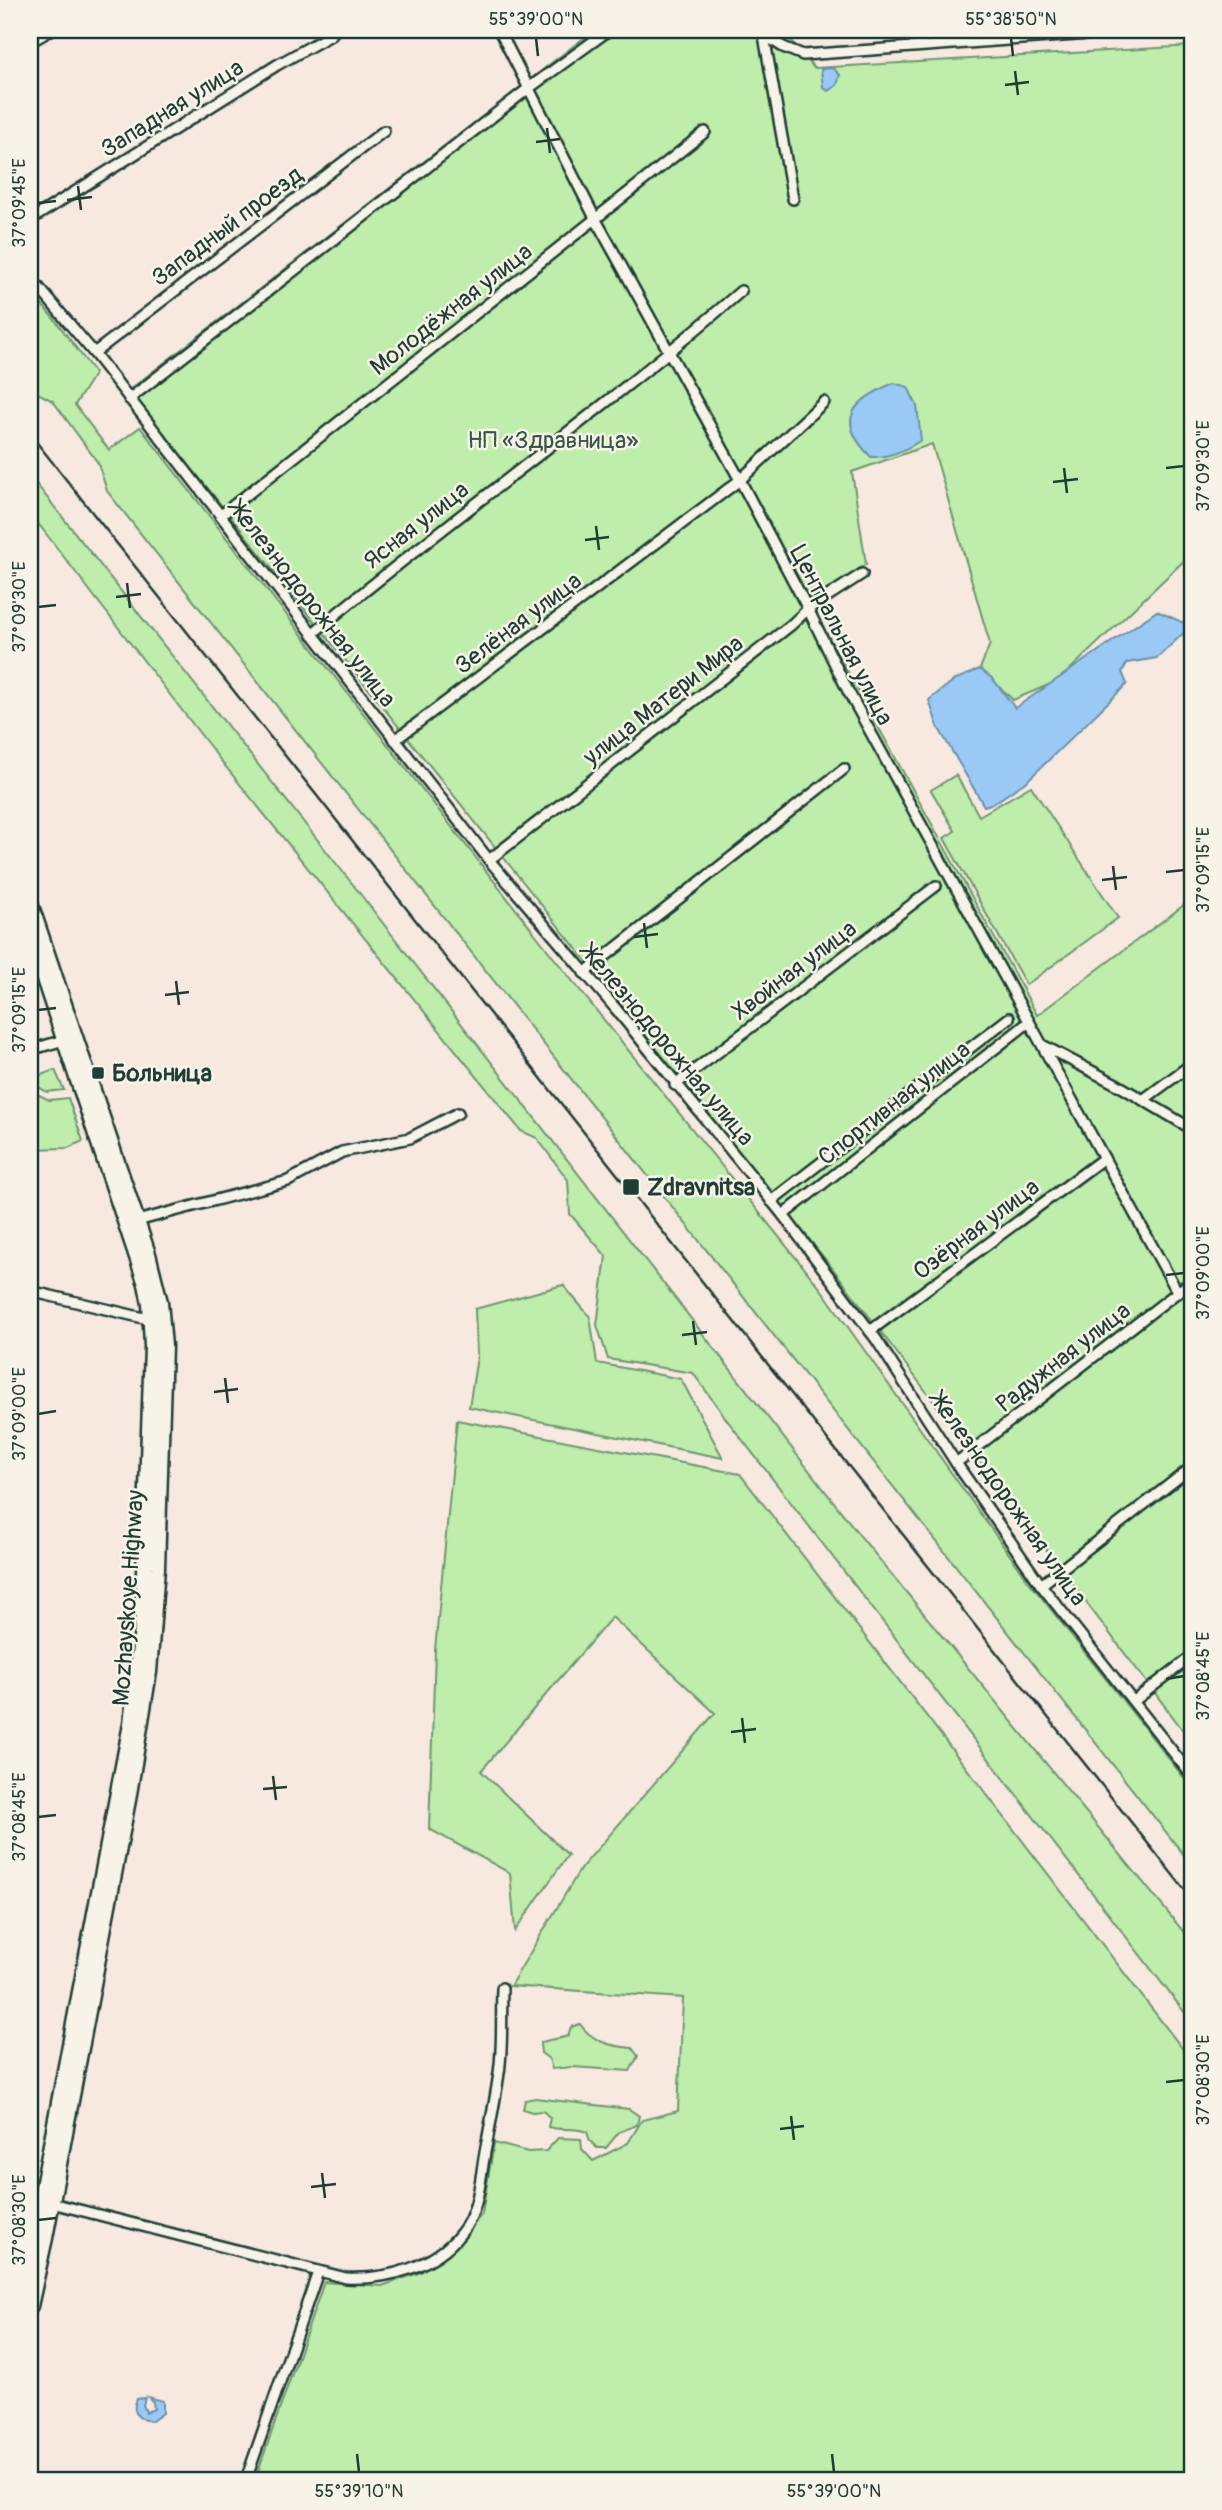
<svg xmlns="http://www.w3.org/2000/svg" width="1222" height="2510" viewBox="0 0 1222 2510" font-family="Pangolin,sans-serif">
<style>
.green{fill:#beedac;stroke:#6e9570;stroke-width:2}
.water{fill:#9ac9f5;stroke:#6991a8;stroke-width:2}
.lines{fill:none;stroke-linecap:round;stroke-linejoin:round}
.street-casing{stroke:#1f3d34;stroke-width:14}
.primary-casing{stroke:#1f3d34;stroke-width:19}
.street{stroke:#f7f3e8;stroke-width:9}
.primary{stroke:#f7f3e8;stroke-width:14}
.rail{stroke:#1f3d34;stroke-width:2.5}
.ticks{fill:none;stroke:#1f3d34;stroke-width:2.5}
.poi-dot{fill:#1f3d34;stroke:#f7f3e8;stroke-width:2.5}
.labels{text-anchor:middle;stroke-width:5;stroke-linejoin:round;paint-order:stroke}
.street-label{font-size:24px;fill:#1f3d34;stroke:#f7f3e8}
.park-label{font-size:24px;fill:#375746;stroke:#f7f3e8}
.poi-label{font-size:24px;font-weight:bold;fill:#1f3d34;stroke:#f7f3e8;text-anchor:start}
.neatline{fill:none;stroke:#1f3d34;stroke-width:2.5}
.ticks-label{font-size:18px;text-anchor:middle;fill:#1f3d34}
</style>
<rect width="100%" height="100%" fill="#f8e9e0"/>
<filter id="ink" filterUnits="userSpaceOnUse"><feTurbulence type="fractalNoise" baseFrequency=".0143" numOctaves="2"/><feDisplacementMap in="SourceGraphic" scale="14" xChannelSelector="R" yChannelSelector="G"/><feConvolveMatrix kernelMatrix="1 2 1 2 8 2 1 2 1" color-interpolation-filters="sRGB"/></filter>
<g filter="url(#ink)">
<!-- green -->
<g class="green">
<path d="M594,30H783L814,68L1192,46V553L1058,681L1013,700L980,669L990,644L932,444L852,472L866,564L810,603L1037,1015L1192,899V1742L837,1274L129,390Z"/>
<path d="M30,291L55,320L95,373L75,405L109,450L140,427L554,958L821,1289L1026,1578L1192,1788V1865L107,491L98,463L53,401L30,389Z"/>
<path d="M30,476L354,886L861,1537L1192,1942V2022L727,1420L693,1373L608,1359L597,1325L606,1256L570,1214L568,1180L537,1138L521,1131L221,761L30,513Z"/>
<path d="M956,775L979,816L1031,786L1118,918L1026,985L944,838L955,831L931,790Z"/>
<path d="M55,1070L64,1090L47,1092L37,1086L35,1077Z"/>
<path d="M31,1091L49,1100L68,1098L83,1141L68,1148L30,1149Z"/>
<path d="M563,1285L590,1317L597,1363L681,1379L723,1458L469,1407L477,1357L475,1309Z"/>
<path d="M457,1420L740,1474L1192,2061V2480H255L324,2282L382,2286L421,2272L461,2240L482,2214L494,2143L528,2152L546,2151L558,2138L581,2139L582,2149L593,2161L628,2143L642,2120L678,2111L683,1998L510,1986L581,1868L715,1713L612,1617L481,1771L568,1855L515,1931L510,1873L429,1829L435,1650Z"/>
<path d="M580,2024C592,2042 611,2046 632,2048L638,2056L630,2071L572,2067L552,2069L549,2059L541,2053L540,2043C550,2038 557,2040 568,2036L571,2027Z"/>
<path d="M535,2098L629,2109L639,2116L637,2125L619,2132L606,2148H597L590,2141L587,2132C573,2127 561,2131 548,2127L550,2118L543,2111L532,2112L523,2109L525,2100Z"/>
</g>
<!-- water -->
<g class="water">
<path d="M833,68L840,75L837,85L828,91L823,87L821,69Z"/>
<path d="M894,383L908,387L917,406L921,440C906,450 890,458 871,457C833,419 854,400 894,383Z"/>
<path d="M1157,611L1191,626L1157,658L1127,663L1122,672L1127,684L1027,781L994,803L984,806L938,727L929,700L954,680L980,669L993,679L1015,708Z"/>
<path d="M148,2397L163,2401V2413L152,2421C140,2419 130,2413 137,2399L145,2398L143,2405L146,2412L154,2409L153,2402Z"/>
</g>
<g class="lines">
<!-- street casing -->
<g class="street-casing">
<g id="street">
<path d="M499,30L596,220L740,480L808,609L848,691L1042,1045L1118,1085L1192,1129"/>
<path d="M763,30L793,199"/>
<path d="M766,36L783,47L803,55L1146,30"/>
<path d="M30,42L51,30"/>
<path d="M30,220L277,65L331,35L335,30"/>
<path d="M30,277L94,353L489,860L616,1009L783,1215L876,1339L956,1463L1041,1585L1192,1776"/>
<path d="M94,353L384,131"/>
<path d="M129,399L529,88L609,30"/>
<path d="M220,516L705,132"/>
<path d="M312,634C453,517 603,411 741,291"/>
<path d="M395,740L740,480L824,402"/>
<path d="M489,860L791,625L808,609L862,574"/>
<path d="M584,973L844,769"/>
<path d="M1043,1047L1178,1293"/>
<path d="M30,1050L64,1040"/>
<path d="M675,1085L936,886"/>
<path d="M1143,1100L1192,1064"/>
<path d="M771,1201L1009,1018"/>
<path d="M783,1215L1029,1022"/>
<path d="M137,1221L288,1181L342,1152L410,1138L458,1113"/>
<path d="M30,1291L152,1320"/>
<path d="M870,1331L1104,1158"/>
<path d="M956,1463L1192,1281"/>
<path d="M1041,1585L1192,1467"/>
<path d="M1134,1701L1192,1656"/>
<path d="M52,2203L346,2278C387,2280 435,2267 461,2233C478,2213 480,2183 484,2158C489,2130 495,2102 499,2073C503,2046 501,2016 502,1988"/>
<path d="M246,2480L318,2272"/>
</g>
</g>
<!-- primary casing -->
<g class="primary-casing">
<g id="primary">
<path d="M30,903L148,1254L160,1302L164,1346L157,1568L149,1672L128,1800L45,2238L30,2306"/>
<path d="M30,937L146,1284L150,1304L152,1347L142,1629L131,1724L30,2255"/>
</g>
</g>
<!-- street -->
<use href="#street" class="street"/>
<!-- primary -->
<use href="#primary" class="primary"/>
<!-- rail -->
<path class="rail" d="M30,434L1192,1899"/>
</g>
</g>
<!-- ticks -->
<path class="ticks" d="M536,38L538,56M1011,38L1013,56M1015,71L1018,95M1005,85L1029,82M547,128L550,153M536,142L560,139M78,186L81,210M67,200L92,197M38,203L56,201M1064,468L1067,493M1166,468L1184,466M1053,482L1078,479M596,526L599,550M585,540L609,537M127,583L130,608M116,597L141,594M38,607L56,605M1113,866L1116,890M1166,872L1184,870M1102,880L1127,877M644,923L647,948M634,937L658,934M176,981L179,1005M165,995L189,992M38,1010L56,1008M1166,1275L1184,1273M693,1321L696,1345M682,1335L707,1332M225,1378L228,1403M214,1392L238,1389M38,1414L56,1411M1166,1679L1184,1676M742,1718L745,1743M731,1732L756,1729M273,1776L276,1800M263,1789L287,1787M38,1817L56,1815M1166,2082L1184,2080M791,2116L794,2140M780,2129L804,2126M322,2173L325,2198M311,2187L336,2184M38,2220L56,2218M357,2454L359,2472M832,2454L834,2472"/>
<!-- markers -->
<g class="poi-dot">
<rect x="91" y="1066" width="14" height="14" rx="3.5"/>
<rect x="622" y="1178" width="18" height="18" rx="3.5"/>
</g>
<g class="labels">
<!-- street labels -->
<g class="street-label">
<text transform="translate(172 108) rotate(-32)" y="8">Западная улица</text>
<text transform="translate(227 226) rotate(-37)" y="8">Западный проезд</text>
<text transform="translate(451 309) rotate(-38)" y="8">Молодёжная улица</text>
<text transform="translate(416 525) rotate(-38)" y="8">Ясная улица</text>
<text transform="translate(313 604) rotate(52)" y="8">Железнодорожная улица</text>
<text transform="translate(518 623) rotate(-37)" y="8">Зелёная улица</text>
<text transform="translate(842 635) rotate(63)" y="8">Центральная улица</text>
<text transform="translate(663 700) rotate(-38)" y="8">улица Матери Мира</text>
<text transform="translate(794 970) rotate(-37)" y="8">Хвойная улица</text>
<text transform="translate(668 1045) rotate(50)" y="8">Железнодорожная улица</text>
<text transform="translate(894 1103) rotate(-38)" y="8">Спортивная улица</text>
<text transform="translate(976 1229) rotate(-37)" y="8">Озёрная улица</text>
<text transform="translate(1063 1357) rotate(-38)" y="8">Радужная улица</text>
<text transform="translate(1009 1499) rotate(55)" y="8">Железнодорожная улица</text>
<text transform="translate(128 1598) rotate(-86)" y="8">Mozhayskoye Highway</text>
</g>
<!-- park labels -->
<g class="park-label">
<text x="553" y="448">НП «Здравница»</text>
</g>
<!-- poi labels -->
<g class="poi-label">
<text x="112" y="1081">Больница</text>
<text x="647" y="1195">Zdravnitsa</text>
</g>
</g>
<!-- margin -->
<rect width="1222" height="2510" fill="none" stroke="#f7f3e8" stroke-width="77"/>
<rect x="38" y="38" width="1146" height="2434" class="neatline"/>
<g class="ticks-label">
<text x="536" y="25">55°39'00"N</text>
<text x="1011" y="25">55°38'50"N</text>
<text transform="translate(19 203) rotate(-90)" y="6">37°09'45"E</text>
<text transform="translate(1203 466) rotate(-90)" y="6">37°09'30"E</text>
<text transform="translate(19 607) rotate(-90)" y="6">37°09'30"E</text>
<text transform="translate(1203 870) rotate(-90)" y="6">37°09'15"E</text>
<text transform="translate(19 1010) rotate(-90)" y="6">37°09'15"E</text>
<text transform="translate(1203 1273) rotate(-90)" y="6">37°09'00"E</text>
<text transform="translate(19 1414) rotate(-90)" y="6">37°09'00"E</text>
<text transform="translate(1203 1676) rotate(-90)" y="6">37°08'45"E</text>
<text transform="translate(19 1817) rotate(-90)" y="6">37°08'45"E</text>
<text transform="translate(1203 2080) rotate(-90)" y="6">37°08'30"E</text>
<text transform="translate(19 2220) rotate(-90)" y="6">37°08'30"E</text>
<text x="359" y="2497">55°39'10"N</text>
<text x="834" y="2497">55°39'00"N</text>
</g>
</svg>
